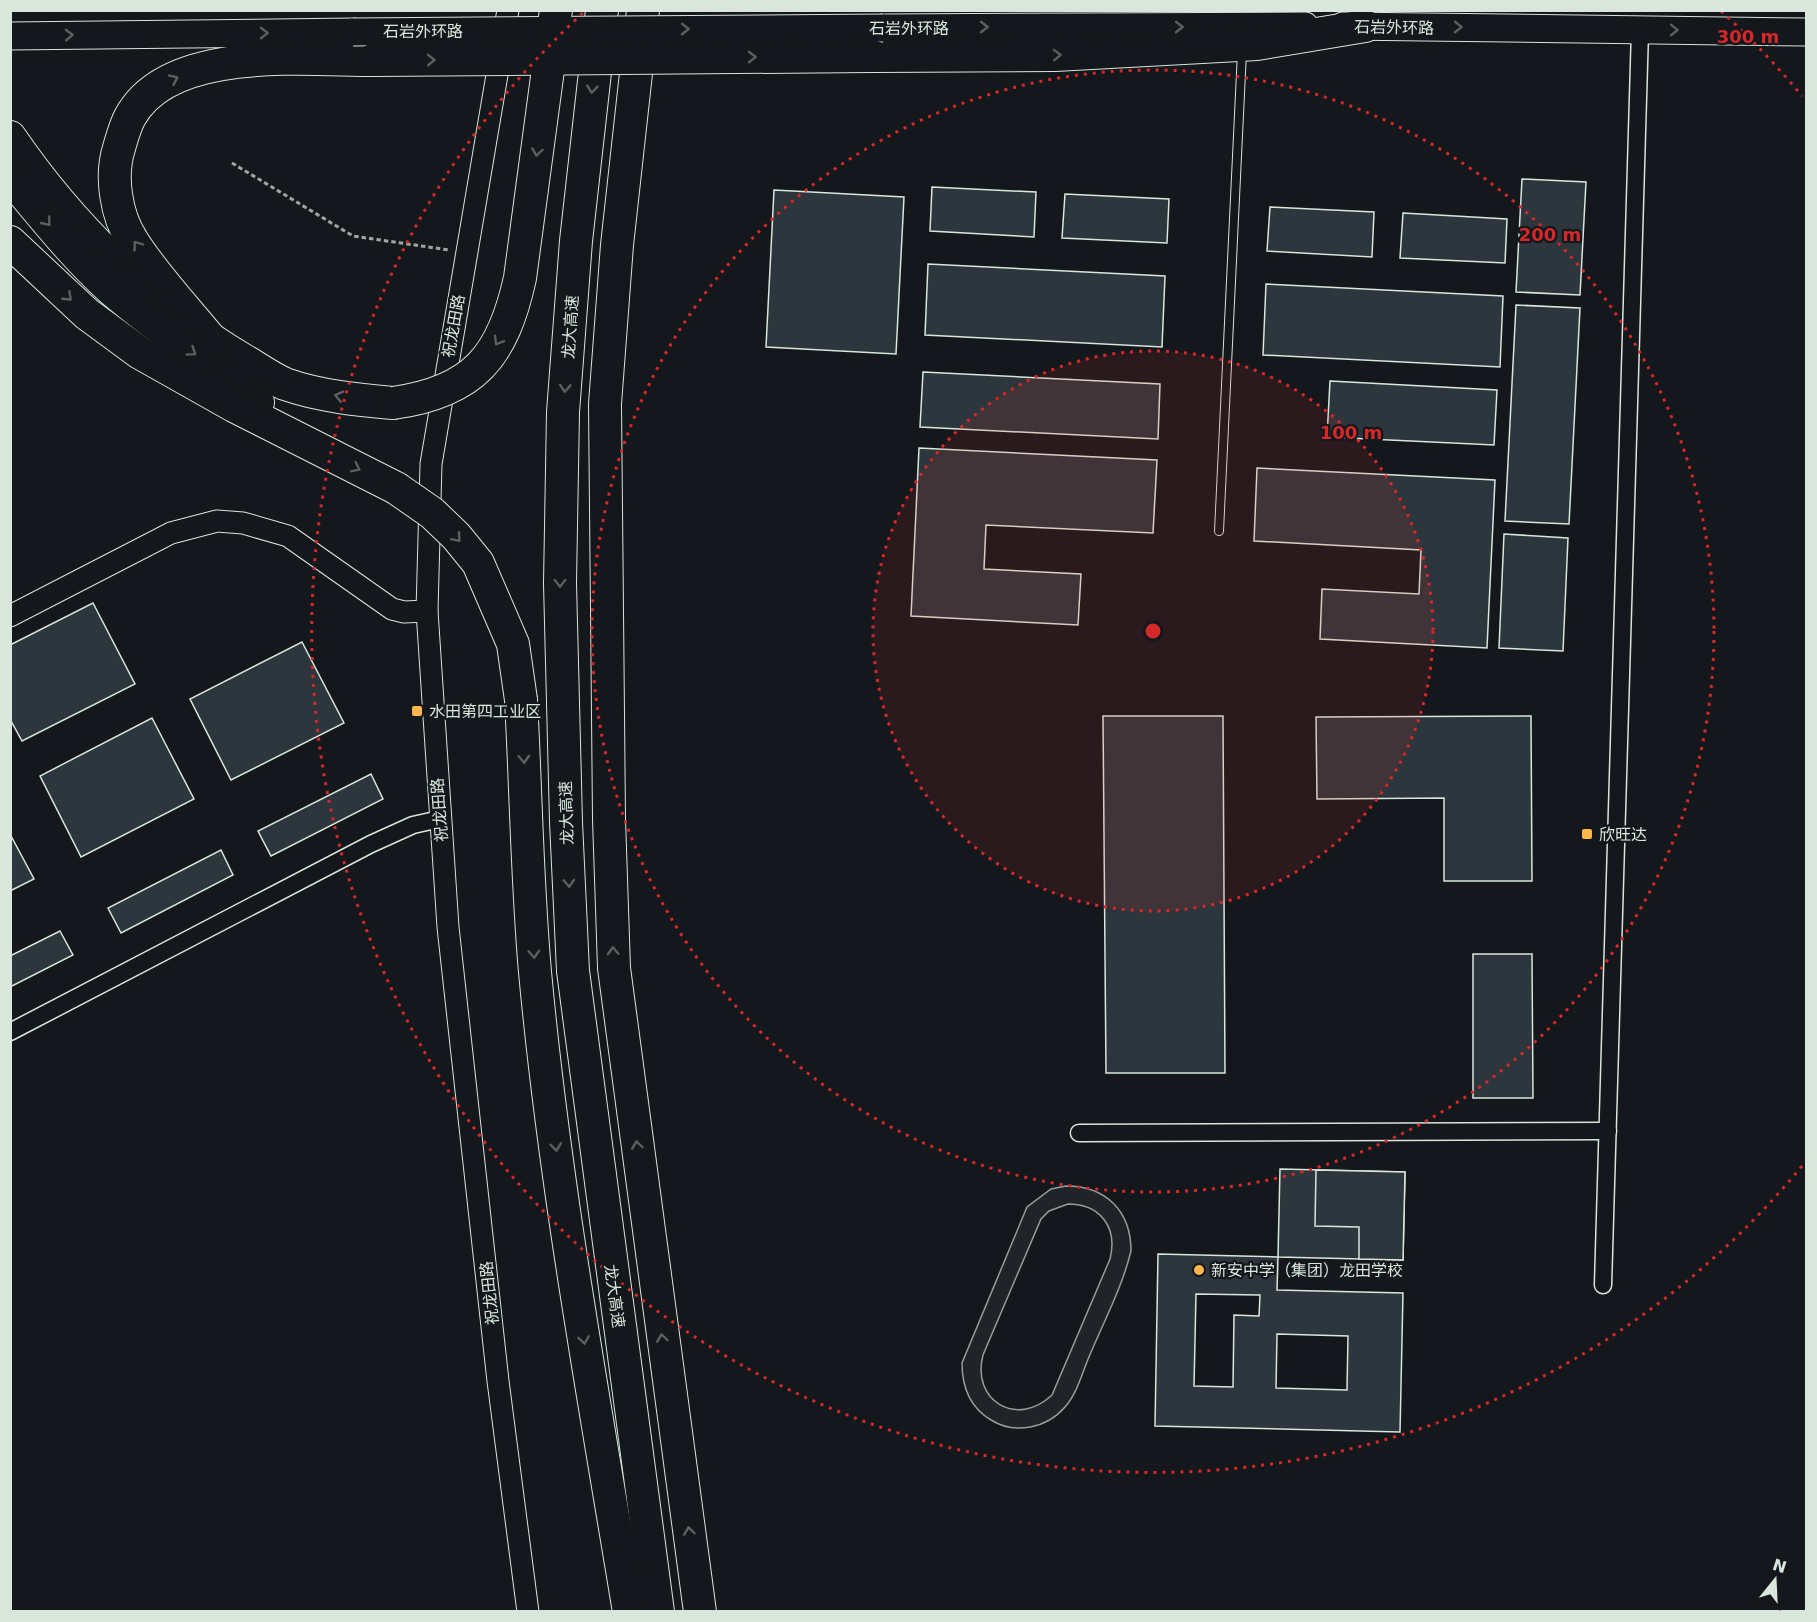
<svg xmlns="http://www.w3.org/2000/svg" width="1817" height="1622" viewBox="0 0 1817 1622" font-family="'DejaVu Sans','Noto Sans SC',sans-serif">
<style>
.pitch{fill:#202428;stroke:#939e99;stroke-width:1.5;fill-rule:evenodd}
.building{fill:#2c363c;stroke:#d8e6dc;stroke-width:1.5;fill-rule:evenodd}
.lines{fill:none;stroke-linecap:round;stroke-linejoin:round}
.service-casing{stroke:#d8e6dc;stroke-width:10}
.minor-casing{stroke:#d8e6dc;stroke-width:19}
.tertiary-casing{stroke:#d8e6dc;stroke-width:23}
.primary-casing{stroke:#d8e6dc;stroke-width:29}
.motorway-casing{stroke:#d8e6dc;stroke-width:34}
.path{stroke:#9da8a2;stroke-width:3;stroke-dasharray:4.5 3;stroke-linecap:butt}
.service{stroke:#14181c;stroke-width:8}
.minor{stroke:#14181c;stroke-width:16}
.tertiary{stroke:#14181c;stroke-width:21}
.primary{stroke:#14181c;stroke-width:27}
.motorway{stroke:#14181c;stroke-width:32}
.primary-bridge-casing{stroke:#d8e6dc;stroke-width:29;stroke-linecap:butt}
.motorway-bridge-casing{stroke:#d8e6dc;stroke-width:34;stroke-linecap:butt}
.primary-bridge{stroke:#14181c;stroke-width:27}
.motorway-bridge{stroke:#14181c;stroke-width:32}
.oneway{stroke:#59605f}
.ring{fill:none;stroke:#d62828;stroke-width:3;stroke-dasharray:3 6}
.poi-dot{fill:#ffb74d;stroke:#14181c;stroke-width:2}
.labels{text-anchor:middle;stroke-width:4.5;stroke-linejoin:round;paint-order:stroke}
.street-label{font-size:16px;fill:#d8e6dc;stroke:#14181c}
.poi-label{font-size:16px;fill:#d8e6dc;stroke:#14181c;text-anchor:start}
.centre{fill:#d62828;stroke:#14181c;stroke-width:3}
.ring-label{font-size:18px;text-anchor:middle;font-weight:bold;fill:#d62828;stroke:#14181c;stroke-width:4.5;stroke-linejoin:round;paint-order:stroke}
</style>
<rect width="100%" height="100%" fill="#14181c"/>
<!-- pitch -->
<path class="pitch" d="M1066,1186C1106,1186 1131,1211 1131,1251C1122,1288 1103,1323 1089,1357C1082,1373 1077,1394 1065,1407C1047,1428 1015,1435 991,1420C969,1407 962,1387 962,1363L1027,1207L1051,1189ZM1068,1204C1100,1204 1118,1227 1110,1259L1052,1395C1017,1428 971,1401 983,1355L1041,1219L1049,1211Z"/>
<!-- building -->
<g class="building">
<path d="M1522,179L1586,182L1580,295L1516,292Z"/>
<path d="M932,187L1036,192L1034,237L930,231Z"/>
<path d="M774,190L904,197L896,354L766,347Z"/>
<path d="M1065,194L1169,199L1167,243L1062,238Z"/>
<path d="M1270,207L1374,212L1372,257L1267,251Z"/>
<path d="M1403,213L1507,219L1505,263L1400,258Z"/>
<path d="M928,264L1165,276L1162,347L925,335Z"/>
<path d="M1266,284L1503,296L1500,367L1263,355Z"/>
<path d="M1516,305L1580,308L1569,524L1505,521Z"/>
<path d="M923,372L1160,384L1158,439L920,427Z"/>
<path d="M1330,381L1497,390L1494,445L1327,437Z"/>
<path d="M919,448L1157,460L1153,533L986,525L984,569L1081,574L1078,625L911,616Z"/>
<path d="M1257,468L1495,480L1487,648L1320,639L1322,589L1419,594L1421,550L1254,541Z"/>
<path d="M1504,534L1568,538L1563,651L1499,648Z"/>
<path d="M93,603L135,684L22,741L10,719V645Z"/>
<path d="M302,642L344,723L231,780L190,699Z"/>
<path d="M1103,716H1223L1225,1073H1106Z"/>
<path d="M1531,716L1532,881H1444V798L1317,799L1316,717Z"/>
<path d="M152,718L194,799L81,857L40,776Z"/>
<path d="M371,774L383,799L271,856L258,831Z"/>
<path d="M10,834L34,879L10,891Z"/>
<path d="M221,850L233,875L121,933L108,908Z"/>
<path d="M60,931L73,955L10,987V956Z"/>
<path d="M1473,954H1532L1533,1098H1473Z"/>
<path d="M1280,1169L1405,1172L1403,1260L1278,1257Z"/>
<path d="M1316,1170L1405,1172L1403,1260L1359,1259V1227L1315,1226Z"/>
<path d="M1158,1254L1278,1257L1277,1290L1403,1293L1400,1432L1155,1426ZM1196,1294L1260,1295L1259,1316L1234,1315L1233,1387L1194,1386ZM1277,1334L1348,1336L1347,1390L1276,1388Z"/>
</g>
<g class="lines">
<!-- service casing -->
<g class="service-casing">
<path id="service" d="M1219,531L1242,52"/>
</g>
<!-- minor casing -->
<g class="minor-casing">
<g id="minor">
<path d="M10,1032L371,844L413,825L440,819"/>
<path d="M1079,1133L1608,1131"/>
<path d="M1603,1285L1640,30"/>
</g>
</g>
<!-- tertiary casing -->
<g class="tertiary-casing">
<g id="tertiary">
<path d="M508,10L431,464L427,611L448,927L498,1381L528,1612"/>
<path d="M10,616L171,533L217,521L243,523L288,536L392,609L404,612L427,611"/>
</g>
</g>
<!-- primary casing -->
<g class="primary-casing">
<g id="primary">
<path d="M1343,26L1806,32"/>
<path d="M883,28L1305,26"/>
<path d="M10,36L353,32"/>
</g>
</g>
<!-- motorway casing -->
<g class="motorway-casing">
<g id="motorway">
<path d="M602,10L576,241L563,412L560,583L566,822L573,971L658,1612"/>
<path d="M643,10L617,245L605,404L609,819L614,968L700,1612"/>
<path d="M872,56L1055,55L1257,44L1365,26"/>
<path d="M10,137C70,225 151,305 242,359C256,367 271,378 285,384C319,396 358,400 393,403"/>
<path d="M10,177C43,216 74,256 112,290C159,330 210,364 258,402"/>
<path d="M10,242L87,314L140,353L234,406L396,488"/>
<path d="M212,341C187,310 152,273 132,240C116,215 110,176 119,148C122,138 125,126 130,117C169,45 304,60 373,60"/>
<path d="M521,700C526,791 527,882 535,972C555,1187 594,1399 629,1612"/>
</g>
</g>
<!-- path -->
<path class="path" d="M232,163L353,236L449,250"/>
<!-- service -->
<use href="#service" class="service"/>
<!-- minor -->
<use href="#minor" class="minor"/>
<!-- tertiary -->
<use href="#tertiary" class="tertiary"/>
<!-- primary -->
<use href="#primary" class="primary"/>
<!-- motorway -->
<use href="#motorway" class="motorway"/>
<!-- primary-bridge casing -->
<g class="primary-bridge-casing">
<path id="primary-bridge" d="M353,32L883,28"/>
</g>
<!-- motorway-bridge casing -->
<g class="motorway-bridge-casing">
<g id="motorway-bridge">
<path d="M373,60L872,56"/>
<path d="M393,403C474,392 503,356 520,278L556,10"/>
<path d="M396,488L432,513L456,536L478,563L513,644L521,700"/>
</g>
</g>
<!-- primary-bridge -->
<use href="#primary-bridge" class="primary-bridge"/>
<!-- motorway-bridge -->
<use href="#motorway-bridge" class="motorway-bridge"/>
</g>
<!-- one-way arrows -->
<defs><path id="oneway-chevron" d="M-2-3.5L2.5 0L-2 3.5" fill="none" stroke-width="1.6" stroke-linecap="round" stroke-linejoin="round" transform="scale(1.5)"/></defs>
<g class="oneway">
<use href="#oneway-chevron" transform="translate(984 27)"/>
<use href="#oneway-chevron" transform="translate(1179 27)"/>
<use href="#oneway-chevron" transform="translate(1458 27) rotate(1)"/>
<use href="#oneway-chevron" transform="translate(685 29)"/>
<use href="#oneway-chevron" transform="translate(1674 30) rotate(1)"/>
<use href="#oneway-chevron" transform="translate(264 33) rotate(-1)"/>
<use href="#oneway-chevron" transform="translate(69 35) rotate(-1)"/>
<use href="#oneway-chevron" transform="translate(1057 55) rotate(-2)"/>
<use href="#oneway-chevron" transform="translate(752 57) rotate(-1)"/>
<use href="#oneway-chevron" transform="translate(431 60) rotate(-1)"/>
<use href="#oneway-chevron" transform="translate(174 79) rotate(-25)"/>
<use href="#oneway-chevron" transform="translate(592 89) rotate(96)"/>
<use href="#oneway-chevron" transform="translate(537 152) rotate(98)"/>
<use href="#oneway-chevron" transform="translate(47 222) rotate(51)"/>
<use href="#oneway-chevron" transform="translate(137 245) rotate(-126)"/>
<use href="#oneway-chevron" transform="translate(68 297) rotate(43)"/>
<use href="#oneway-chevron" transform="translate(498 341) rotate(120)"/>
<use href="#oneway-chevron" transform="translate(192 352) rotate(34)"/>
<use href="#oneway-chevron" transform="translate(565 388) rotate(94)"/>
<use href="#oneway-chevron" transform="translate(339 396) rotate(-167)"/>
<use href="#oneway-chevron" transform="translate(356 468) rotate(26)"/>
<use href="#oneway-chevron" transform="translate(457 538) rotate(49)"/>
<use href="#oneway-chevron" transform="translate(560 583) rotate(90)"/>
<use href="#oneway-chevron" transform="translate(524 759) rotate(87)"/>
<use href="#oneway-chevron" transform="translate(569 883) rotate(87)"/>
<use href="#oneway-chevron" transform="translate(613 951) rotate(-92)"/>
<use href="#oneway-chevron" transform="translate(534 954) rotate(87)"/>
<use href="#oneway-chevron" transform="translate(637 1145) rotate(-98)"/>
<use href="#oneway-chevron" transform="translate(556 1147) rotate(83)"/>
<use href="#oneway-chevron" transform="translate(662 1338) rotate(-98)"/>
<use href="#oneway-chevron" transform="translate(584 1340) rotate(81)"/>
<use href="#oneway-chevron" transform="translate(689 1531) rotate(-98)"/>
</g>
<!-- distance rings -->
<circle cx="1153" cy="631" r="280" fill="#d62828" fill-opacity=".12"/>
<g class="ring">
<circle cx="1153" cy="631" r="280"/>
<circle cx="1153" cy="631" r="561"/>
<path d="M1802 1166A841 841 0 1 1 585 11M1721 11A841 841 0 0 1 1802 96"/>
</g>
<!-- markers -->
<g class="poi-dot">
<rect x="411" y="705" width="12" height="12" rx="3"/>
<rect x="1581" y="828" width="12" height="12" rx="3"/>
<circle cx="1199" cy="1270" r="6"/>
</g>
<g class="labels">
<!-- street labels -->
<g class="street-label">
<text transform="translate(1394 27) rotate(1)" y="6">石岩外环路</text>
<text x="909" y="34">石岩外环路</text>
<text x="423" y="37">石岩外环路</text>
<text transform="translate(453 326) rotate(-80)" y="6">祝龙田路</text>
<text transform="translate(570 327) rotate(-86)" y="6">龙大高速</text>
<text transform="translate(439 810) rotate(-94)" y="6">祝龙田路</text>
<text transform="translate(566 813) rotate(-92)" y="6">龙大高速</text>
<text transform="translate(489 1293) rotate(-96)" y="6">祝龙田路</text>
<text transform="translate(615 1296) rotate(82)" y="6">龙大高速</text>
</g>
<!-- poi labels -->
<g class="poi-label">
<text x="429" y="717">水田第四工业区</text>
<text x="1599" y="840">欣旺达</text>
<text x="1211" y="1276">新安中学（集团）龙田学校</text>
</g>
</g>
<circle cx="1153" cy="631" r="9" class="centre"/>
<g class="ring-label">
<text x="1748" y="43">300 m</text>
<text x="1550" y="241">200 m</text>
<text x="1351" y="439">100 m</text>
</g>
<!-- border -->
<rect width="1817" height="1622" fill="none" stroke="#d8e6dc" stroke-width="24"/>
<!-- north arrow -->
<g transform="translate(1775 1580) rotate(18)" stroke="#14181c" stroke-width="4.5" paint-order="stroke">
<path d="M0-4.5L10 22L0 15L-10 22Z" fill="#d8e6dc"/>
<text y="-9" font-size="16" font-weight="bold" text-anchor="middle" fill="#d8e6dc">N</text>
</g>
</svg>
